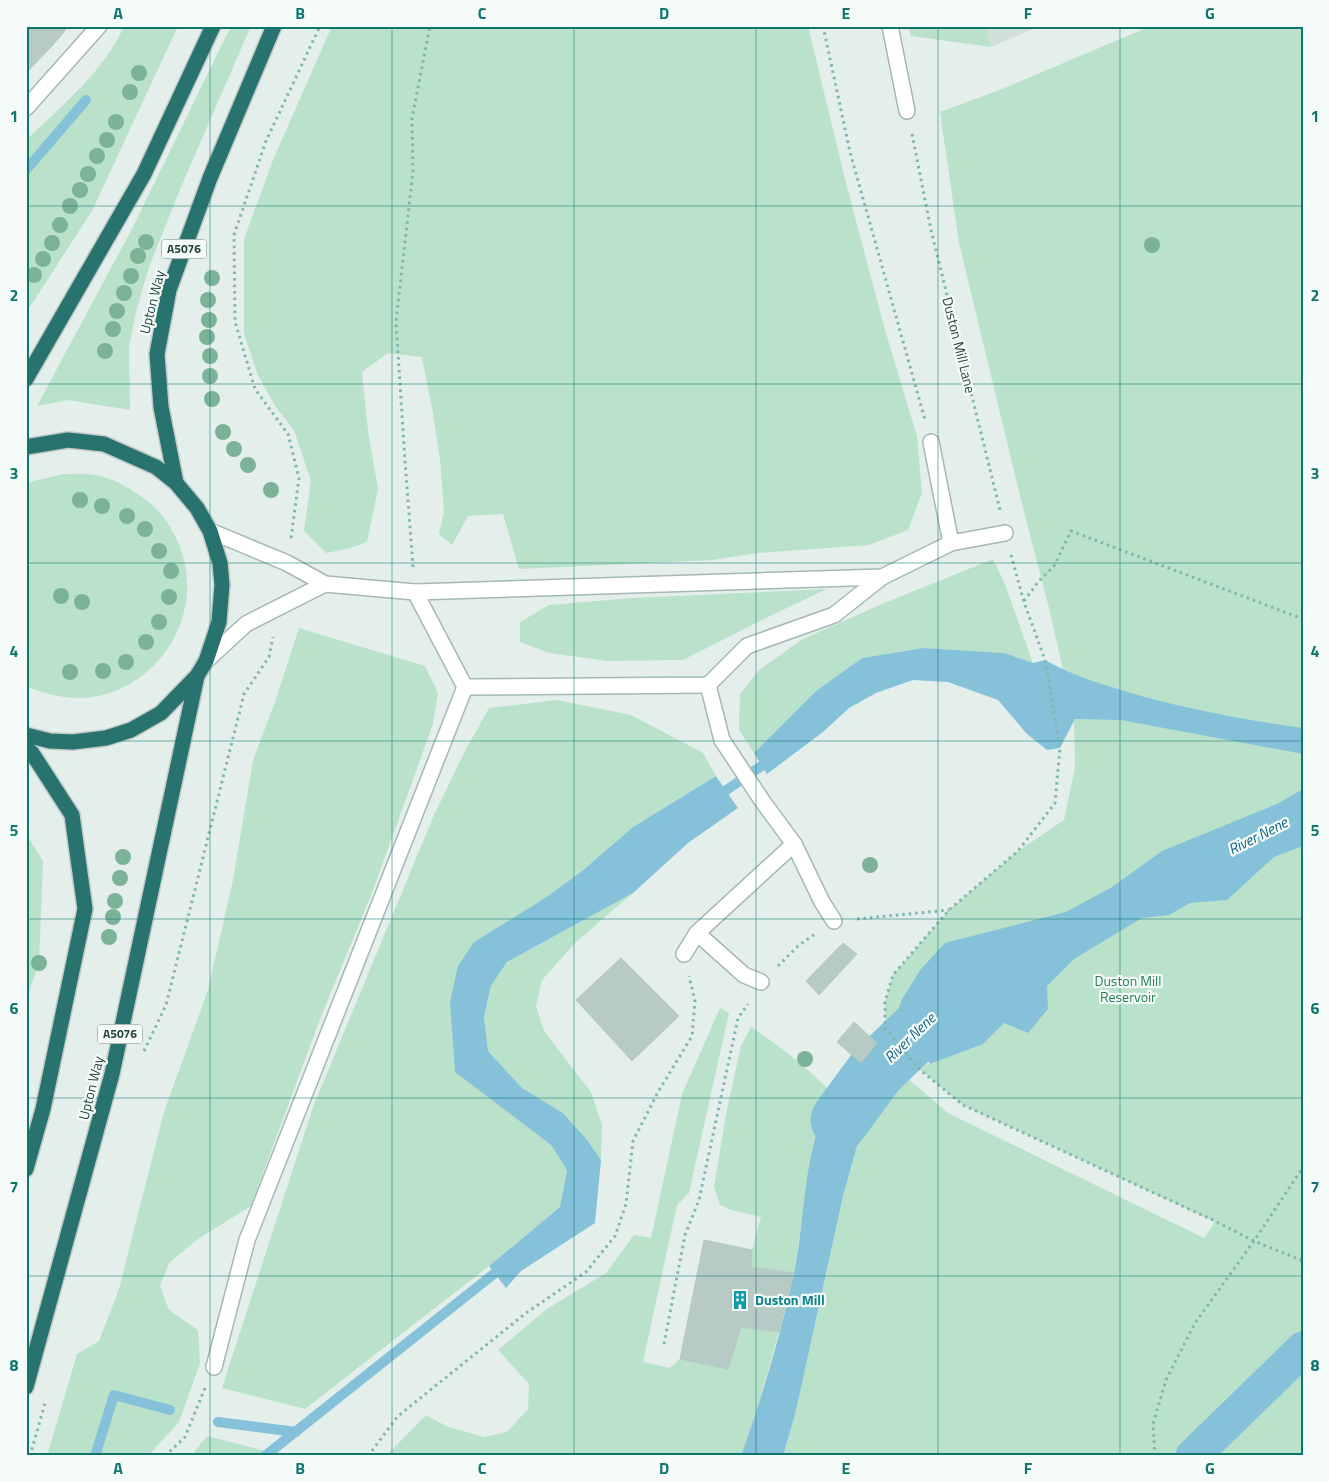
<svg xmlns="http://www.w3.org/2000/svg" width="1329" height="1482" viewBox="0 0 1329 1482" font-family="'Titillium Web',sans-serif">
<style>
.built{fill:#d1dfdb}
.green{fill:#bae2ca}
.water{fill:#85c2da}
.pier{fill:#e4efeb}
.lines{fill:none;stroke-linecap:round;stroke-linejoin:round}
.stream{stroke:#85c2da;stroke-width:10}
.canal{stroke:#85c2da;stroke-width:35}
.river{stroke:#85c2da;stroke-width:59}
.building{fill:#b8cac5;stroke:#b5cac4}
.minor-casing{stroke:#a5b8b4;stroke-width:18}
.highway-casing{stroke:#c1cac9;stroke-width:18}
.path{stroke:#80b6ac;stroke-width:3;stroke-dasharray:2.5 4;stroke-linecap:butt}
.minor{stroke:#fff;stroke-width:15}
.highway{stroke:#28736e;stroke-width:15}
.tree{fill:#7bb298}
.grid{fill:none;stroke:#0f766e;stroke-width:1;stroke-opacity:0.55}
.labels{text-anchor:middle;stroke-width:4.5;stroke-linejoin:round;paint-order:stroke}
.shield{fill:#f5fbf8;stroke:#607a76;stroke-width:1}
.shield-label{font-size:12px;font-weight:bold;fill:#20433e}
.street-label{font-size:14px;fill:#20433e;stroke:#f5fbf8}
.park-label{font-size:14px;fill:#258054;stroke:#f5fbf8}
.culture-label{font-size:14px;font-weight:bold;fill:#0d838f;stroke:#f5fbf8;text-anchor:start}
.water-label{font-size:15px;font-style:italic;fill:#126588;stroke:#f5fbf8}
.neatline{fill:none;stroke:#0f766e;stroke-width:2}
.grid-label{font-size:16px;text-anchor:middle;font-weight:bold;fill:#0f766e}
</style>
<rect width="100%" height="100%" fill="#e4efeb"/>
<!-- built -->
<path class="built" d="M986,26H1040L991,47Z"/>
<!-- green -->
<g class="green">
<path d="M124,26H178L92,211L26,313V140C60,108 106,69 124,26Z"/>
<path d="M231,26H251L181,187L149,267L136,312L129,347L130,410L68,400L37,406L133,227Z"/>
<path d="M332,26H808L845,179L885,330L917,436L922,493L908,530L869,545L757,553L713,560L519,569L503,514L468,516L452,545L439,534L444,511L440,459L432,408L422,357L388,353L362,372L368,431L378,489L367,542L347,549L326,553L304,531L311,481L294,430L275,406L258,375L244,334V239L273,160Z"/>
<path d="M908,26H986L991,47L911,36Z"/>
<path d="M1151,26H1303V1456H783L796,1411L843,1196L857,1146L906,1077L948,1113L1204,1238L1215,1222L963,1105L919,1069L885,1028V1002L893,975L949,910L1018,851L1064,820L1075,767L1074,719L1050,612L1022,504L959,243L940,112L997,91Z"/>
<path d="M64,474C73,474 84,473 94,475C111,477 128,487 142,497C160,509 172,527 180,547C207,618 154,697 78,698C59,698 43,693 26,686V485L34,481Z"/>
<path d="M993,559L1005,584L1033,663L1005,653L923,648L862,658L816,691L754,753L739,730L740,694L758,671L801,640L882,604Z"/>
<path d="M827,589L774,614L683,660L607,661L549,653L520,642V622L549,605L632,598Z"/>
<path d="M299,628L425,666L438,693L433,724L372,893L320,1019L251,1206L198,1239L169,1263L160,1286L169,1310L198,1330L200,1363L179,1422L148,1456H47L77,1354L99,1341L119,1289L164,1112L208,990L233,880L253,760L275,702Z"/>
<path d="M557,700L631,715L703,753L716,776L633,827L582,871L545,898L474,942L455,1071L551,1145L567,1170L560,1207L489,1266L305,1409L222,1388L313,1107L434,815L466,749L489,708Z"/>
<path d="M26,834L43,861L39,963L26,1000Z"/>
<path d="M633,893L576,942L542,980L536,1006L544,1031L591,1092L602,1125L601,1160L588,1141L563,1113L522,1088L488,1051L484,1017L491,986L507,962Z"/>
<path d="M720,1008L729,1013L689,1193L677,1205L643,1362L670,1368L680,1359L728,1369L741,1327L779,1332L757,1409L741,1456H386L426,1415L448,1427L484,1437L507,1432L528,1409L529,1384L498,1350L547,1309L606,1273L634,1235L651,1238L682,1094Z"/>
<path d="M751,1027C781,1047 810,1069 834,1096L826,1111L812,1151L794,1273L751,1267L752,1250L761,1217L731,1210L720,1205L714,1187L726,1114L741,1046Z"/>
<path d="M207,1436L285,1456H191Z"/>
</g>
<!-- water -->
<g class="water">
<path d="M923,648L1005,653L1033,663L1045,660C1075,677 1108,686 1141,696C1194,710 1248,721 1303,728V754L1121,720L1075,719L1060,748L1047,750L1027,734L998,700L948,682L913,680L876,693L849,708L823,732L767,774L754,753L816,691L862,658Z"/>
<path d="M716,776L738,808L688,843L633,893L507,962L491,986L484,1017L488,1051L522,1088L563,1113L588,1141L601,1160L595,1223L521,1271L506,1288L489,1266L560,1207L567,1170L551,1145L455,1072L450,1002L458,966L474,942L545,898L582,871L633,827Z"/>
<path d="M1303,789V846L1274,857L1227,900L1190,903L1169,915L1142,918L1074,959L1047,986L1048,1009L1028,1033L1004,1023L983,1044L930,1064L896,1018L902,999L921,969L945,943L1066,912L1112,887L1162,851L1277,804Z"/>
<path d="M877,1043L906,1077L857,1146L843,1196L796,1411L783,1456H741C762,1396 781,1335 794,1273C805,1221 803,1157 826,1109C838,1085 860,1064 877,1043Z"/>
</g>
<!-- pier -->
<g class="pier">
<path d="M715,774L718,775L741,807L738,808Z"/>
<path d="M896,1018L910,1039L930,1064L928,1065L908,1040L894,1020Z"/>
<path d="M878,1041L892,1055L909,1075L906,1077L877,1043Z"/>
</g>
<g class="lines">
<!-- stream -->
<g class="stream">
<path d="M26,170L86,100"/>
<path d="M715,798L773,758"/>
<path d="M218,1422L296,1432"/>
<path d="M95,1456L114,1395L170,1410"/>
<path d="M265,1456L505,1265"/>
</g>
<!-- canal -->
<path class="canal" d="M1193,1456L1303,1349"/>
<!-- river -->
<path class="river" d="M840,1120L876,1071L962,988L970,983"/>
</g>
<!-- building -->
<g class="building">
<path d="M26,26H32L52,46L26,73Z"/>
<path d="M32,26H69L52,46Z"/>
<path d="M843,943L857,954L819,995L806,981Z"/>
<path d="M621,958L679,1016L632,1061L576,1000Z"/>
<path d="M854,1022L877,1043L861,1063L837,1042Z"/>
<path d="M704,1240L752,1250L751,1267L794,1273L779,1332L741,1327L728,1369L680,1359Z"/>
</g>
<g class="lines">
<!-- minor casing -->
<g class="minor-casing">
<g id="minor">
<path d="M890,26L907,111"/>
<path d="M26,108L99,26"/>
<path d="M210,531L287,563L325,584L415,592L882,577L951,543L931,442"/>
<path d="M951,543L1005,533"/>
<path d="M206,661L246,624L325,584"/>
<path d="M465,687L708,685L747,646L834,615L882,577"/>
<path d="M794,844L822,902L834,921"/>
<path d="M697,933L744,975L761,982"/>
<path d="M684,954L697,933L794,844L763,802L722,740L708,685"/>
<path d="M214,1367L247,1240L465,687L415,592"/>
</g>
</g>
<!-- highway casing -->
<g class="highway-casing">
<g id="highway">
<path d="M26,379L144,174L213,26"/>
<path d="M26,447L68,440L104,444L156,467L176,483L197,508L210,531L220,563L222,585L219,622L206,661L197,676L161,713L131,730L106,738L73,742L50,741L26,735"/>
<path d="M176,483L161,407L157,354L169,290L210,178L274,26"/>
<path d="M26,748L32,753L72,815L85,909L43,1109L26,1169"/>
<path d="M26,1387L112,1074L197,676"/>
</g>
</g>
<!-- path -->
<g class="path">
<path d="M823,26L850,152L925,420"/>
<path d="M912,134L931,230L1000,510"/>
<path d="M291,538L299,478L288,434L255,389L235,322L234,235L266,141L320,26"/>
<path d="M1011,555L1024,602L1045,660L1060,748L1055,803L1018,851L949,910L893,975L885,1002V1028L919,1069L963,1105L1215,1221L1254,1241L1303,1261"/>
<path d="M413,567L405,461L396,322L413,171L412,118L430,26"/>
<path d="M1024,601L1038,582L1054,566L1071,531L1303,619"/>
<path d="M857,919L949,910"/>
<path d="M778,966L798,946L815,934"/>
<path d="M144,1051L166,1005L244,694L269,657L273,637"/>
<path d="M664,1344L685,1235L699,1200L738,1018L748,1004"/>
<path d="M30,1456L45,1403"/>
<path d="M165,1456L185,1437L205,1388"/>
<path d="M368,1456L398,1416L526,1313L586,1272L615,1236L626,1204L633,1141L658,1092L692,1036L695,1001L689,976"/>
<path d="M1155,1456L1153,1424L1166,1380L1195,1323L1254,1241L1303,1167"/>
</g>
<!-- minor -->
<use href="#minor" class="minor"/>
<!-- highway -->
<use href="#highway" class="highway"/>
</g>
<!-- trees -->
<g class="tree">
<circle cx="139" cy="73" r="8"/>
<circle cx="130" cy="92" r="8"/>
<circle cx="116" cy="122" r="8"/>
<circle cx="107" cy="140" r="8"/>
<circle cx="97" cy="156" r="8"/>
<circle cx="88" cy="174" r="8"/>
<circle cx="80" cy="190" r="8"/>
<circle cx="70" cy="206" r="8"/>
<circle cx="60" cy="225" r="8"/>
<circle cx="146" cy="242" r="8"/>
<circle cx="52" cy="243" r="8"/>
<circle cx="1152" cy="245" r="8"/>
<circle cx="138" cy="256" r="8"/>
<circle cx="43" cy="259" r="8"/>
<circle cx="34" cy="275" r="8"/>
<circle cx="131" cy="276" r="8"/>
<circle cx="212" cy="278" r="8"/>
<circle cx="124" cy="293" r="8"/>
<circle cx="208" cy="300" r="8"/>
<circle cx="117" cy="311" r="8"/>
<circle cx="209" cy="320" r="8"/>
<circle cx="113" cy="329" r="8"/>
<circle cx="207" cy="337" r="8"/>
<circle cx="105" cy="351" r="8"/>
<circle cx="210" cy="356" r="8"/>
<circle cx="210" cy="376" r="8"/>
<circle cx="212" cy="399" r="8"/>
<circle cx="223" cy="432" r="8"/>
<circle cx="234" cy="449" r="8"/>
<circle cx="248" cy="465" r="8"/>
<circle cx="271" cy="490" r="8"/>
<circle cx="80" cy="500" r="8"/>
<circle cx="102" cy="506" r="8"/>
<circle cx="127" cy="516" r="8"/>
<circle cx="145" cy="529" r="8"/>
<circle cx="159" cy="551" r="8"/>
<circle cx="171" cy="571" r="8"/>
<circle cx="61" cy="596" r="8"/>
<circle cx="169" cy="597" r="8"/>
<circle cx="82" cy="602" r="8"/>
<circle cx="159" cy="622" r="8"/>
<circle cx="146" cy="642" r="8"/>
<circle cx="126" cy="662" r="8"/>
<circle cx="103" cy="671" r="8"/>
<circle cx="70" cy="672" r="8"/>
<circle cx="123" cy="857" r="8"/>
<circle cx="870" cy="865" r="8"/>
<circle cx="120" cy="878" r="8"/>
<circle cx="115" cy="901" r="8"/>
<circle cx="113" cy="917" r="8"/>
<circle cx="109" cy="937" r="8"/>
<circle cx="39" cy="963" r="8"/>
<circle cx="805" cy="1059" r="8"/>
</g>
<!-- grid -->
<path class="grid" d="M210,26V1456M392,26V1456M574,26V1456M756,26V1456M938,26V1456M1120,26V1456M26,206H1303M26,384H1303M26,563H1303M26,741H1303M26,919H1303M26,1098H1303M26,1276H1303"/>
<!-- icons -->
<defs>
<g id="building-bare" transform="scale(1.5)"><path d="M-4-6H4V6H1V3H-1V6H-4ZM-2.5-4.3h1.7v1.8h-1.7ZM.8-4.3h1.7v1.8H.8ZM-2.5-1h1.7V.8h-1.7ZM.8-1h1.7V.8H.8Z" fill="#0f9aa8" stroke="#f5fbf8" stroke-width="2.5" paint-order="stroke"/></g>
</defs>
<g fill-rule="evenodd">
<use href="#building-bare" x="740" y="1300"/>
</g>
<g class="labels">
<!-- shield labels -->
<g class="shield">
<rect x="161.5" y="239.5" width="45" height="19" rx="4"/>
<rect x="97.5" y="1024.5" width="45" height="19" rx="4"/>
</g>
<g class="shield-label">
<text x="184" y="253">A5076</text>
<text x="120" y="1038">A5076</text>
</g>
<!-- street labels -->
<g class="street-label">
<text transform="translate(152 302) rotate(-76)" y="5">Upton Way</text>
<text transform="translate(959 345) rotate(76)" y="5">Duston Mill Lane</text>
<text transform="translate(91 1088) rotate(-76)" y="5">Upton Way</text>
</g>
<!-- park labels -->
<g class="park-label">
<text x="1128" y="986">Duston Mill<tspan x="1128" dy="16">Reservoir</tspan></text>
</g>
<!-- culture labels -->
<g class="culture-label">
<text x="755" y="1305">Duston Mill</text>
</g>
<!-- water labels -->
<g class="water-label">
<text transform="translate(1258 836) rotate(-27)" y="5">River Nene</text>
<text transform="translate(910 1038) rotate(-44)" y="5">River Nene</text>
</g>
</g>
<!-- border -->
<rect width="1329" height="1482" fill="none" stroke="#f5fbf8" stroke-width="55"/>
<rect x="28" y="28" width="1274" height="1426" class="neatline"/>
<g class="grid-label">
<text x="118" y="19">A</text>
<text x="300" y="19">B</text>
<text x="482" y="19">C</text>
<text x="664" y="19">D</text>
<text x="846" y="19">E</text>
<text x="1028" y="19">F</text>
<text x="1210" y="19">G</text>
<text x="14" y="122">1</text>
<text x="1315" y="122">1</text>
<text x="14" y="301">2</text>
<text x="1315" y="301">2</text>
<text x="14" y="479">3</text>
<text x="1315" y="479">3</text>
<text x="14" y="657">4</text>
<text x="1315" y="657">4</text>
<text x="14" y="836">5</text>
<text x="1315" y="836">5</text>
<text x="14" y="1014">6</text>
<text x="1315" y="1014">6</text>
<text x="14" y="1193">7</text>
<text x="1315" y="1193">7</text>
<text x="14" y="1371">8</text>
<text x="1315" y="1371">8</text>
<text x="118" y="1474">A</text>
<text x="300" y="1474">B</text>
<text x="482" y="1474">C</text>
<text x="664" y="1474">D</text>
<text x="846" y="1474">E</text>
<text x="1028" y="1474">F</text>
<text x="1210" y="1474">G</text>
</g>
</svg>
